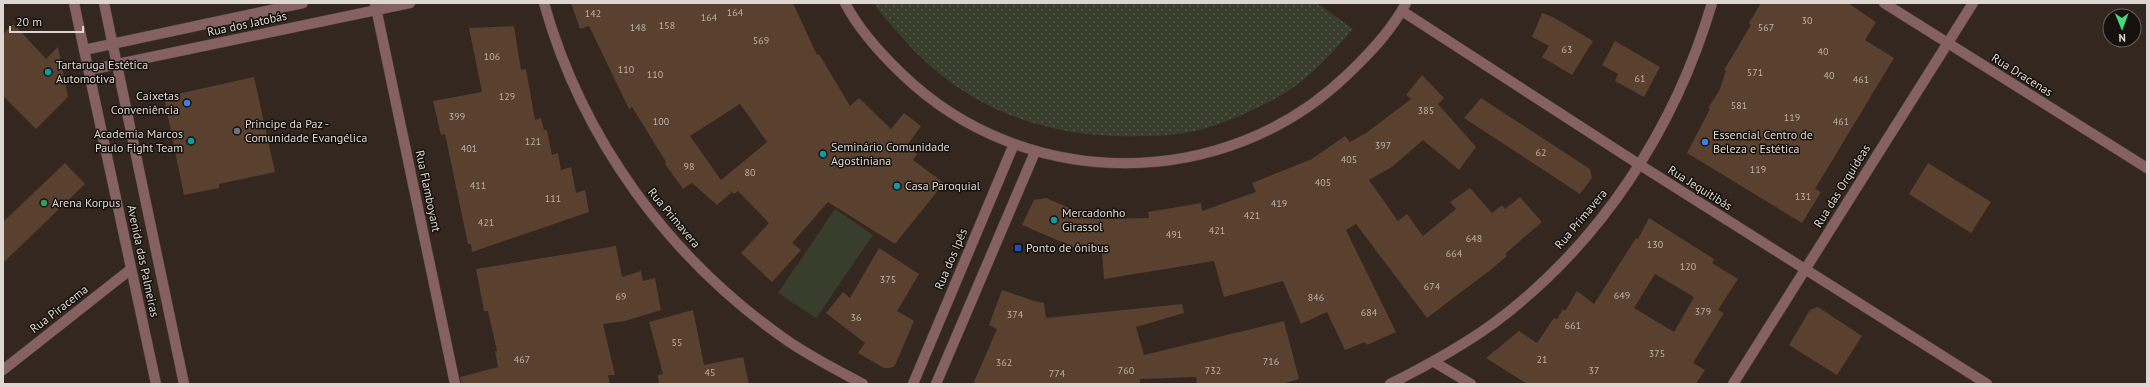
<svg xmlns="http://www.w3.org/2000/svg" width="2150" height="387" viewBox="0 0 2150 387" font-family="'PT Sans',sans-serif">
<style>
.green{fill:url(#green-dots)}
.pitch{fill:#393e2c}
.building{fill:#5a402e;fill-rule:evenodd}
.lines{fill:none;stroke-linecap:round;stroke-linejoin:round}
.minor-casing{stroke:#4e433b;stroke-width:11}
.minor{stroke:#866162;stroke-width:10}
.culture-dot{fill:#0f9aa8;stroke:#16110d;stroke-width:1.5}
.shop-dot{fill:#3f7fe0;stroke:#16110d;stroke-width:1.5}
.worship-dot{fill:#6b7280;stroke:#16110d;stroke-width:1.5}
.leisure-dot{fill:#2e9e5b;stroke:#16110d;stroke-width:1.5}
.transit-dot{fill:#1a4fb4;stroke:#16110d;stroke-width:1.5}
.labels{text-anchor:middle;stroke-width:3;stroke-linejoin:round;paint-order:stroke}
.number-label{font-size:10px;fill:#bdb0a8}
.street-label{font-size:12px;fill:#ded6d1;stroke:#16110d}
.poi-label{font-size:12px;fill:#ded6d1;stroke:#16110d;text-anchor:start}
</style>
<defs>
<pattern id="green-dots" width="8" height="8" patternUnits="userSpaceOnUse"><rect width="8" height="8" fill="#393e2c"/><path d="M2 2h.1M6 6h.1" fill="none" stroke="#55594a" stroke-width="1.8" stroke-linecap="round"/></pattern>
</defs>
<rect width="100%" height="100%" fill="#33271f"/>
<!-- green -->
<path class="green" d="M874,3H1317L1353,29C1332,53 1312,76 1285,93C1259,108 1229,122 1199,130C1180,135 1159,136 1139,136C1050,139 970,111 909,45C897,31 883,18 874,3Z"/>
<!-- pitch -->
<path class="pitch" d="M835,209L873,235L816,318L778,293Z"/>
<!-- building -->
<g class="building">
<path d="M571,3H793L817,55L819,54L850,106L859,98L891,129L904,113L921,126L906,147L917,154L913,160L944,183L895,244L828,202L792,243L801,250L772,282L741,253L769,223L738,191L734,194L728,190L731,193L717,205L692,183L683,189L665,164L666,162L632,107L629,109L589,26L580,29ZM740,104L767,142L721,180L690,136Z"/>
<path d="M1761,3H1848L1876,22L1865,40L1894,58L1815,189L1821,192L1802,223L1687,153L1710,109L1708,108L1719,91L1726,71L1724,70L1751,25L1749,23Z"/>
<path d="M1542,13L1553,17L1593,41L1572,75L1542,57L1549,46L1532,37Z"/>
<path d="M14,24L46,59L58,47L68,97L36,129L3,96V34Z"/>
<path d="M514,26L521,70L526,69L535,120L541,118L544,130H547L552,155L558,153L561,170L571,167L576,193L585,190L589,212L472,252L471,244H468L445,134L441,135L433,101L482,92L469,28Z"/>
<path d="M1615,41L1660,67L1644,97L1615,81L1618,74L1602,65Z"/>
<path d="M1422,75L1444,98L1438,104L1476,147L1459,170L1423,140L1392,167L1369,180L1398,221L1407,214L1423,236L1456,209L1450,202L1470,188L1492,213L1502,205L1505,209L1520,197L1542,222L1505,254L1507,256L1493,268L1427,318L1356,224L1346,230L1396,332L1367,345L1365,342L1345,350L1327,312L1301,324L1283,281L1224,297L1214,261L1104,279L1102,253L1090,254L1022,225L1034,200L1046,198L1095,219L1149,218L1148,212L1201,203L1202,211L1256,192L1252,183L1312,159L1345,136L1350,142L1366,133L1411,99L1406,95Z"/>
<path d="M254,77L275,172L219,184V188L184,195L164,97Z"/>
<path d="M1481,98L1590,169L1592,178L1580,194L1464,118Z"/>
<path d="M65,163L85,184L3,263V222Z"/>
<path d="M1928,163L1991,202L1971,233L1909,194Z"/>
<path d="M1649,218L1714,259L1712,263L1738,279L1718,310L1724,313L1693,363L1705,370L1696,384H1527L1486,358L1519,331L1537,343L1554,318L1557,319L1563,309L1565,311L1577,291L1594,304L1636,238L1638,239ZM1655,274L1694,297L1674,332L1634,308Z"/>
<path d="M616,246L622,277L641,271L643,281L655,278L661,310L625,321L603,324L615,375H608L610,384H461L460,377L498,367L495,351H497L488,311H484L476,269Z"/>
<path d="M879,248L919,274L897,311L914,321L896,363L893,367L889,368H884L858,353L865,343L826,313L843,292L850,298Z"/>
<path d="M1002,290L1034,301L1044,303L1046,318L1182,304L1184,313L1136,327L1144,355L1284,321L1299,379L1282,384H1197L1196,377L1140,379V384H973L997,329L989,325Z"/>
<path d="M1818,307L1862,336L1837,375L1789,345L1810,310Z"/>
<path d="M693,310L704,365L743,357L749,384H659L658,375L663,374L649,322Z"/>
</g>
<g class="lines">
<!-- minor casing -->
<g class="minor-casing">
<g id="minor">
<path d="M74,3L156,384"/>
<path d="M104,3L184,384"/>
<path d="M375,3L455,384"/>
<path d="M544,3C582,139 669,258 785,339C809,356 837,370 863,384"/>
<path d="M845,3C859,30 880,53 902,74C1025,193 1225,193 1348,74C1370,53 1392,30 1406,3"/>
<path d="M1884,3L2147,168"/>
<path d="M1402,11L1640,165L1987,384"/>
<path d="M84,50L303,3"/>
<path d="M89,70L410,3"/>
<path d="M1434,362L1471,384"/>
<path d="M3,370L131,269"/>
<path d="M913,384L1014,144"/>
<path d="M936,384L1035,152"/>
<path d="M1390,384C1426,366 1461,347 1494,323C1600,244 1675,129 1712,3"/>
<path d="M1733,384L1973,3"/>
</g>
</g>
<!-- minor -->
<use href="#minor" class="minor"/>
</g>
<!-- markers -->
<g class="culture-dot">
<circle cx="48" cy="72" r="4"/>
<circle cx="191" cy="141" r="4"/>
<circle cx="823" cy="154" r="4"/>
<circle cx="897" cy="186" r="4"/>
<circle cx="1054" cy="220" r="4"/>
</g>
<g class="shop-dot">
<circle cx="187" cy="103" r="4"/>
<circle cx="1705" cy="142" r="4"/>
</g>
<circle class="worship-dot" cx="237" cy="131" r="4"/>
<circle class="leisure-dot" cx="44" cy="203" r="4"/>
<rect class="transit-dot" x="1014" y="244" width="8" height="8" rx="2"/>
<g class="labels">
<!-- number labels -->
<g class="number-label">
<text x="735" y="16">164</text>
<text x="593" y="17">142</text>
<text x="709" y="21">164</text>
<text x="1807" y="24">30</text>
<text x="667" y="29">158</text>
<text x="638" y="31">148</text>
<text x="1766" y="31">567</text>
<text x="761" y="44">569</text>
<text x="1567" y="53">63</text>
<text x="1823" y="55">40</text>
<text x="492" y="60">106</text>
<text x="626" y="73">110</text>
<text x="1755" y="76">571</text>
<text x="655" y="78">110</text>
<text x="1829" y="79">40</text>
<text x="1640" y="82">61</text>
<text x="1861" y="83">461</text>
<text x="507" y="100">129</text>
<text x="1739" y="109">581</text>
<text x="1426" y="114">385</text>
<text x="457" y="120">399</text>
<text x="1792" y="121">119</text>
<text x="661" y="125">100</text>
<text x="1841" y="125">461</text>
<text x="533" y="145">121</text>
<text x="1383" y="149">397</text>
<text x="469" y="152">401</text>
<text x="1541" y="156">62</text>
<text x="1349" y="163">405</text>
<text x="689" y="170">98</text>
<text x="1758" y="173">119</text>
<text x="750" y="176">80</text>
<text x="1323" y="186">405</text>
<text x="478" y="189">411</text>
<text x="1803" y="200">131</text>
<text x="553" y="202">111</text>
<text x="1279" y="207">419</text>
<text x="1252" y="219">421</text>
<text x="486" y="226">421</text>
<text x="1217" y="234">421</text>
<text x="1174" y="238">491</text>
<text x="1474" y="242">648</text>
<text x="1655" y="248">130</text>
<text x="1454" y="257">664</text>
<text x="1688" y="270">120</text>
<text x="888" y="283">375</text>
<text x="1432" y="290">674</text>
<text x="1622" y="299">649</text>
<text x="621" y="300">69</text>
<text x="1316" y="301">846</text>
<text x="1703" y="315">379</text>
<text x="1369" y="316">684</text>
<text x="1015" y="318">374</text>
<text x="856" y="321">36</text>
<text x="1573" y="329">661</text>
<text x="677" y="346">55</text>
<text x="1657" y="357">375</text>
<text x="522" y="363">467</text>
<text x="1542" y="363">21</text>
<text x="1271" y="365">716</text>
<text x="1004" y="366">362</text>
<text x="1126" y="374">760</text>
<text x="1213" y="374">732</text>
<text x="1594" y="374">37</text>
<text x="710" y="376">45</text>
<text x="1057" y="377">774</text>
</g>
<!-- street labels -->
<g class="street-label">
<text transform="translate(247 24) rotate(-12)" y="4">Rua dos Jatobás</text>
<text transform="translate(2022 75) rotate(32)" y="4">Rua Dracenas</text>
<text transform="translate(1842 186) rotate(-58)" y="4">Rua das Orquídeas</text>
<text transform="translate(1700 188) rotate(32)" y="4">Rua Jequitibás</text>
<text transform="translate(428 191) rotate(78)" y="4">Rua Flamboyant</text>
<text transform="translate(674 218) rotate(50)" y="4">Rua Primavera</text>
<text transform="translate(1581 219) rotate(-50)" y="4">Rua Primavera</text>
<text transform="translate(951 259) rotate(-67)" y="4">Rua dos Ipês</text>
<text transform="translate(143 261) rotate(78)" y="4">Avenida das Palmeiras</text>
<text transform="translate(59 309) rotate(-38)" y="4">Rua Piracema</text>
</g>
<!-- poi labels -->
<g class="poi-label">
<text x="56" y="69">Tartaruga Estética<tspan x="56" dy="14">Automotiva</tspan></text>
<text x="179" y="100" text-anchor="end">Caixetas<tspan x="179" dy="14">Conveniência</tspan></text>
<text x="245" y="128">Principe da Paz -<tspan x="245" dy="14">Comunidade Evangélica</tspan></text>
<text x="183" y="138" text-anchor="end">Academia Marcos<tspan x="183" dy="14">Paulo Fight Team</tspan></text>
<text x="1713" y="139">Essencial Centro de<tspan x="1713" dy="14">Beleza e Estética</tspan></text>
<text x="831" y="151">Seminário Comunidade<tspan x="831" dy="14">Agostiniana</tspan></text>
<text x="905" y="190">Casa Paroquial</text>
<text x="52" y="207">Arena Korpus</text>
<text x="1062" y="217">Mercadonho<tspan x="1062" dy="14">Girassol</tspan></text>
<text x="1026" y="252">Ponto de ônibus</text>
</g>
</g>
<!-- border -->
<rect width="2150" height="387" fill="none" stroke="#ded6d1" stroke-width="8"/>
<!-- north arrow -->
<g transform="translate(2122 28) rotate(179)"><circle r="19" fill="#16110d" stroke="#66605b"/>
<path d="M0-3L7 15L0 10L-7 15Z" fill="#44d77b"/>
<text y="-6" font-size="11" font-weight="bold" text-anchor="middle" fill="#ded6d1">N</text>
</g>
<!-- scale -->
<path d="M10 26v6h73v-6" fill="none" stroke="#ded6d1" stroke-width="2"/>
<text x="16" y="26" font-size="12" fill="#ded6d1" stroke="#16110d" stroke-width="3" paint-order="stroke">20 m</text>
</svg>
